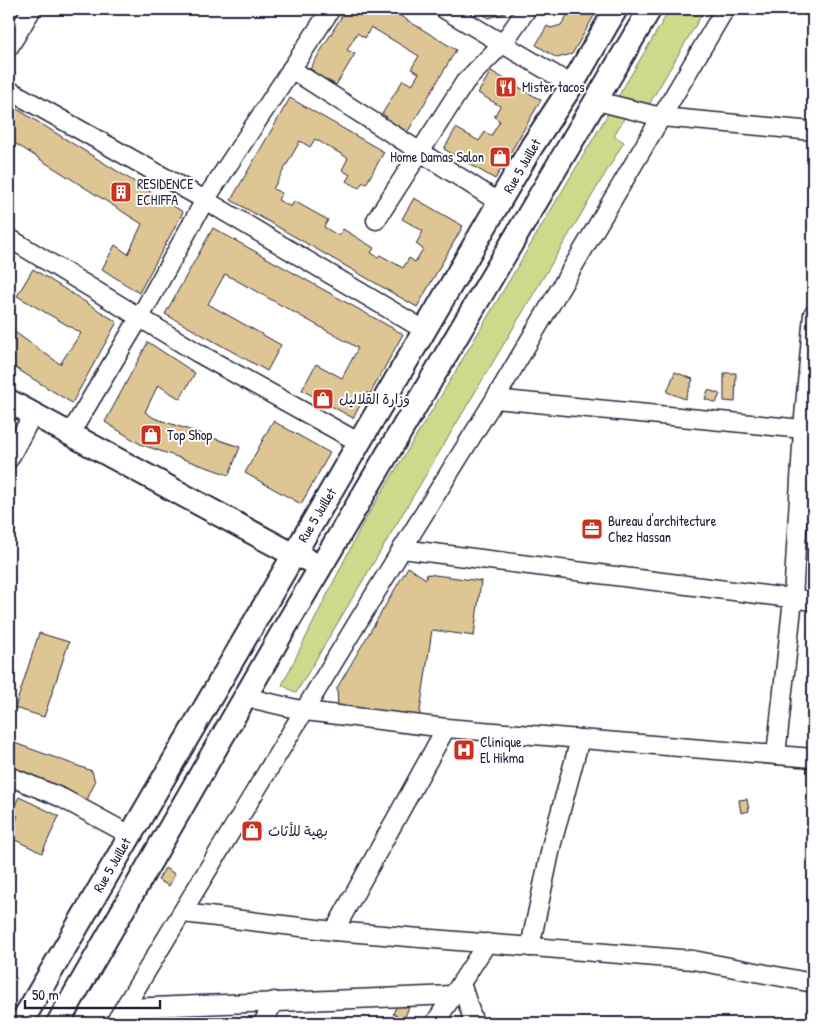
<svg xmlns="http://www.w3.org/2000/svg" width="822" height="1032" viewBox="0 0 822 1032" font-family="'Patrick Hand','Playpen Sans Arabic',sans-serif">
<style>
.green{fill:#ced98c;stroke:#787e64}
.building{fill:#dec594;stroke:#22223b}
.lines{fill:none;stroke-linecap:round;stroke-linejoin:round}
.minor-casing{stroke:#22223b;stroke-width:21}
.major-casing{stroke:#22223b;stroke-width:26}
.minor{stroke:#fff;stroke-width:18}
.major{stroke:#fff;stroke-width:22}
.labels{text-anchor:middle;stroke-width:4;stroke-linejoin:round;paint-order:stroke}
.poi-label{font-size:14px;fill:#22223b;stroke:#fff;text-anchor:start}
.street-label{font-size:14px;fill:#22223b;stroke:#fff}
</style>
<rect width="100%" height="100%" fill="#fff"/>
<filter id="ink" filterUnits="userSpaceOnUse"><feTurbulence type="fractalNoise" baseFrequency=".02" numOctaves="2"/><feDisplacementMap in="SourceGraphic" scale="10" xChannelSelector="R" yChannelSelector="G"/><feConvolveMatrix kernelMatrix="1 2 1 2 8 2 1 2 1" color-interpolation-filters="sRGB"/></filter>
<g filter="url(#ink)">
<!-- green -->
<path class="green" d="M670,9H705L647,108L634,101L614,136L624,142L296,693L282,685L363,523L442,394Z"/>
<!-- building -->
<g class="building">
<path d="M346,9H389L456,50L404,138L382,125L387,117L382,114L403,80L412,85L419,73L411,69L419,56L371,27L365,38L357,33L347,50L355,54L336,85L329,81L325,87L310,78L314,71L310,69Z"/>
<path d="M473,9H508L505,13L489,18Z"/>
<path d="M566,9H598L572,54L557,58L536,45L547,26L551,28L561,25L570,11Z"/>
<path d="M491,71L541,100L495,179L444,149L456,128L479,141L485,132L491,136L500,121L494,117L500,106L478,93Z"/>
<path d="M290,98L384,152L366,184L363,182L359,188L346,181L350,175L342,170L348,158L315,139L310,147L300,141L273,189L282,193L278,200L291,207L294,201L328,220L324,227L339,236L343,229L374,248L371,253L378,257L380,255L403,268L409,258L415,262L423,249L416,244L423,231L402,219L414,198L463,226L417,307L231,200Z"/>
<path d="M9,104L183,212L139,293L102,269L115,245L128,254L142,224L13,142L9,148Z"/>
<path d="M9,177L14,182L9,188Z"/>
<path d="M213,228L403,334L370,394L367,393L353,418L302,390L316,364L342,378L358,348L225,274L208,304L281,345L267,371L165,314Z"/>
<path d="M33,269L117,322L72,403L9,364V328L60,364L81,333L17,296Z"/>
<path d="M148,342L195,373L180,399L158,385L145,412L154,418L240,447L229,475L140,444L105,422Z"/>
<path d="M675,372L693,379L685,399L667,392Z"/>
<path d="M724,373H736L735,402L724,401Z"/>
<path d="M708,390L720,394L716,403L705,399Z"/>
<path d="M273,421L330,453L301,504L245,473Z"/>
<path d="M408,567L426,579L427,574L481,581L474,636L432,630L419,718L338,708L337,688Z"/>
<path d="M39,633L69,642L44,717L15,708Z"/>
<path d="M9,741L92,771L95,782L87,800L9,773Z"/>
<path d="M19,797L59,816L42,853L9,837L18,816L11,813Z"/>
<path d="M747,799L749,811L741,813L739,800Z"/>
<path d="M165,868L175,874L169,886L158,880Z"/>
<path d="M401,995L412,1000L404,1019L393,1014Z"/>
</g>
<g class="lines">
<!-- minor casing -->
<g class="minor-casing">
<g id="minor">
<path d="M444,9L572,85"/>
<path d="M9,47L32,9"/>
<path d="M291,69L500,203"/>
<path d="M9,90L205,200L426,331"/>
<path d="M597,101L661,117L813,131"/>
<path d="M376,220L465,82L503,43L527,9"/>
<path d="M9,238L198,353L360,443"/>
<path d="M495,399L813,430"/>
<path d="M70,434L140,317L205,200L331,9"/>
<path d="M9,459L33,414"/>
<path d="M402,549L813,601"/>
<path d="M245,697L305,711L446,728L813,758"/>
<path d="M776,755L793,599L803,429L813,314"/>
<path d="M9,776L62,798L130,835"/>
<path d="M183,913L334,931L693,960L813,983"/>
<path d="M334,931L446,728"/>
<path d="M530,947L552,843L580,739"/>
<path d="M461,983L474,1023"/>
<path d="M126,1008L453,995"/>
<path d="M115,1023L402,549L495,399L725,9"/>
<path d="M263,1023L274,1001"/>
<path d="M435,1023L487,943"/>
</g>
</g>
<!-- major casing -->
<g class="major-casing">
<g id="major">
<path d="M9,401L294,555L308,560"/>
<path d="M21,1023L532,146L572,85L616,9"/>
<path d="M58,1023L287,624L650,9"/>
</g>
</g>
<!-- minor -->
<use href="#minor" class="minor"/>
<!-- major -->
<use href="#major" class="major"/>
</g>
</g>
<!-- icons -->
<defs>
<g id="restaurant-square" transform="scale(1.125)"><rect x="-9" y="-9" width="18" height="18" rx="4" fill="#c8321e" stroke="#fff"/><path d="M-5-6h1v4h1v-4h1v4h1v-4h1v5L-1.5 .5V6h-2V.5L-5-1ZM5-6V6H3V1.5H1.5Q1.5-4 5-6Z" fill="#fff"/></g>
<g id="shop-square" transform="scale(1.125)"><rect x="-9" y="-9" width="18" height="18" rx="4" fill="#c8321e" stroke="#fff"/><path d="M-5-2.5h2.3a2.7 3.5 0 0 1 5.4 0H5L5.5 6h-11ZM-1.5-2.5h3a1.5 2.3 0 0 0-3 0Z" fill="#fff"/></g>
<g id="building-square" transform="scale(1.125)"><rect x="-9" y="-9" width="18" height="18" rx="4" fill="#c8321e" stroke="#fff"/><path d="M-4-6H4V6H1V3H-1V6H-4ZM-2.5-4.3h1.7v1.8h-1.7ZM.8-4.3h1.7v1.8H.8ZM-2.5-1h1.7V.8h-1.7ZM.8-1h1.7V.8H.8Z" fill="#fff"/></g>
<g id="office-square" transform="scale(1.125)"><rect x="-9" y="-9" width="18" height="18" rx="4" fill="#c8321e" stroke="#fff"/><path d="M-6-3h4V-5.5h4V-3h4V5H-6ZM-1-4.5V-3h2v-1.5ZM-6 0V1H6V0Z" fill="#fff"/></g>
<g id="hospital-square" transform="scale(1.125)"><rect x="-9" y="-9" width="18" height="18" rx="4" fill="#c8321e" stroke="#fff"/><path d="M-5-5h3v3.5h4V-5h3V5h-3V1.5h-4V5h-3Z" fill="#fff"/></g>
</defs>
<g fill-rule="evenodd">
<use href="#restaurant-square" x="506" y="87"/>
<use href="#shop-square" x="500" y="157"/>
<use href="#building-square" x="121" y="192"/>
<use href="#shop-square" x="323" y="399"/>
<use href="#shop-square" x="151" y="435"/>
<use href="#office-square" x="592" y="529"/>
<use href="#hospital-square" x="464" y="750"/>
<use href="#shop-square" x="252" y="831"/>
</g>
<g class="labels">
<!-- poi labels -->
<g class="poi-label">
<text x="522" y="92">Mister tacos</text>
<text x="484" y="162" text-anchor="end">Home Damas Salon</text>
<text x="137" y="189">RESIDENCE<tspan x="137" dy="16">ECHIFFA</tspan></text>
<text x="339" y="404">وزارة القلاليل</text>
<text x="167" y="440">Top Shop</text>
<text x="608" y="526">Bureau d'architecture<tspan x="608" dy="16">Chez Hassan</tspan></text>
<text x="480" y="747">Clinique<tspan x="480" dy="16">El Hikma</tspan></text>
<text x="268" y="836">بهية للأثاث</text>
</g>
<!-- street labels -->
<g class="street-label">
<text transform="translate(522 166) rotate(-60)" y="5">Rue 5 Juillet</text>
<text transform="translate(317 515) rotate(-59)" y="5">Rue 5 Juillet</text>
<text transform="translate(112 865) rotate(-60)" y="5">Rue 5 Juillet</text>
</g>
</g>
<!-- margin -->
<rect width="822" height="1032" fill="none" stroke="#fff" stroke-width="30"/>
<rect x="15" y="15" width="792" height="1002" fill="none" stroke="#22223b" stroke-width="2" filter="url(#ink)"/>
<!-- scale -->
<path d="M25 1000v8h135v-8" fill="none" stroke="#22223b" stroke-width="2.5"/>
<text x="32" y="1000" font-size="15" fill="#22223b" stroke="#ffffff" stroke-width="4" paint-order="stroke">50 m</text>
</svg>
